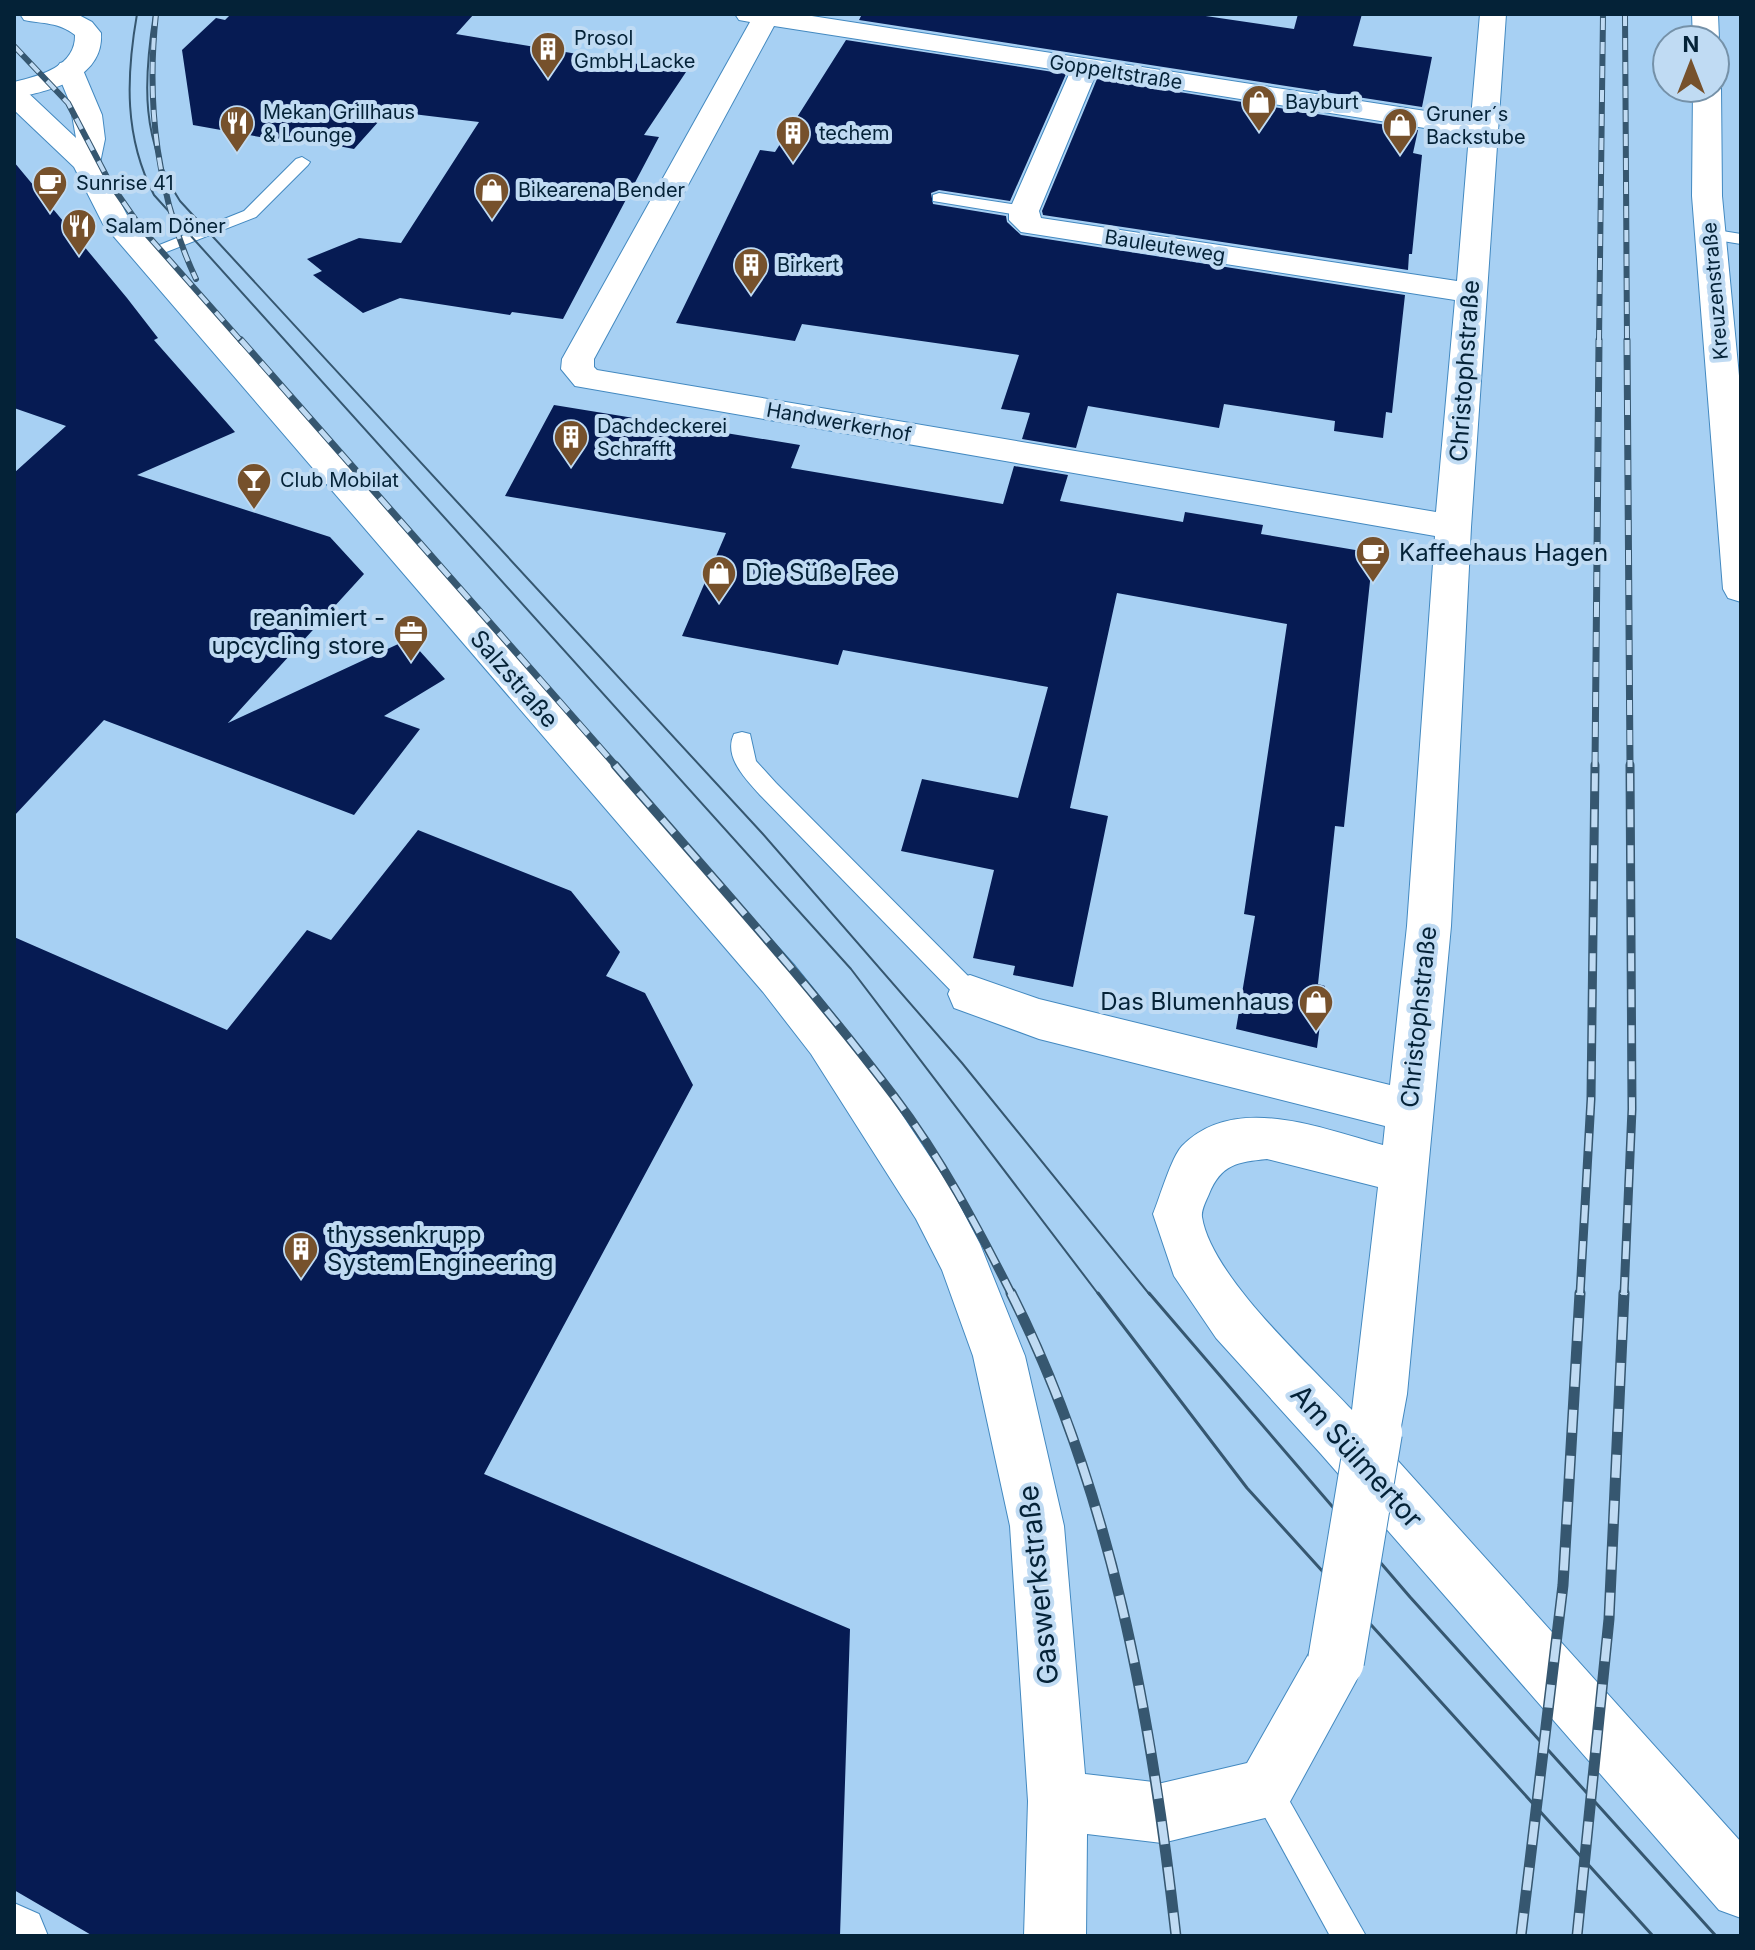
<svg xmlns="http://www.w3.org/2000/svg" width="1755" height="1950" viewBox="0 0 1755 1950" font-family="Inter,sans-serif">
<style>
.building{fill:#061b53}
.lines{fill:none;stroke-linecap:round;stroke-linejoin:round}
.lane-casing{stroke:#4389c0;stroke-width:2}
.street-casing{stroke:#4389c0;stroke-width:2}
.secondary-casing{stroke:#4389c0;stroke-width:2}
.lane{fill:#fff;fill-rule:evenodd}
.street{fill:#fff;fill-rule:evenodd}
.secondary{fill:#fff;fill-rule:evenodd}
.tram-far1{stroke:#365770;stroke-width:2}
.tram{stroke:#365770;stroke-width:3}
.rail-far3-casing{stroke:#365770;stroke-width:6}
.rail-far2-casing{stroke:#365770;stroke-width:7}
.rail-far1-casing{stroke:#365770;stroke-width:9}
.rail-casing{stroke:#365770;stroke-width:11}
.rail-far3{stroke:#c0dbf3;stroke-width:4;stroke-dasharray:12;stroke-linecap:butt}
.rail-far2{stroke:#c0dbf3;stroke-width:5;stroke-dasharray:15;stroke-linecap:butt}
.rail-far1{stroke:#c0dbf3;stroke-width:6;stroke-dasharray:18;stroke-linecap:butt}
.rail{stroke:#c0dbf3;stroke-width:8;stroke-dasharray:23;stroke-linecap:butt}
.street-bridge-casing{stroke:#4389c0;stroke-width:58;stroke-linecap:butt}
.street-bridge{stroke:#fff;stroke-width:56}
.labels{text-anchor:middle;stroke-width:8;stroke-linejoin:round;paint-order:stroke}
.far-poi-label{font-size:20px;fill:#042237;stroke:#c0dbf3;text-anchor:start}
.far-street-label{font-size:20px;fill:#042237;stroke:#c0dbf3}
.street-label{font-size:24px;fill:#042237;stroke:#c0dbf3}
.poi-label{font-size:24px;fill:#042237;stroke:#c0dbf3;text-anchor:start}
.near-street-label{font-size:28px;fill:#042237;stroke:#c0dbf3}
</style>
<rect width="100%" height="100%" fill="#a7d0f3"/>
<!-- building -->
<g class="building">
<path d="M231,14H474L456,34L686,72L644,135L659,137L563,319L512,312L510,315L400,298L363,313L313,275L322,271L307,259L359,238L401,243L479,122L388,111L354,149L282,135L277,140L193,125L182,50L216,18L225,20Z"/>
<path d="M862,14H1192L1294,29L1298,14H1362L1353,46L1432,57L1422,107L859,20Z"/>
<path d="M846,40L1066,74L1010,201L939,190L931,193L933,204L1006,216L1007,222L1021,235L1405,295L1392,413L1386,412L1383,438L1334,431L1335,421L1224,404L1219,428L1088,406L1076,448L1022,439L1030,413L1001,409L1019,355L802,324L795,341L676,323L760,150L775,152Z"/>
<path d="M1097,79L1418,130L1413,153L1422,155L1412,254H1409L1408,270L1043,215L1042,211Z"/>
<path d="M14,162L127,298L158,338L154,340L235,432L137,475L330,537L364,574L228,723L409,639L445,679L384,716L420,729L354,815L104,720L14,816V473L66,426L14,408Z"/>
<path d="M554,405L800,445L791,468L1003,504L1014,466L1068,475L1060,501L1183,522L1185,512L1263,525L1261,534L1373,553L1344,827L1335,826L1318,984L1325,986L1317,1048L1236,1029L1255,916L1244,914L1287,624L1117,593L1070,808L1108,816L1073,987L1013,975L1015,966L973,958L994,870L901,851L922,779L1018,798L1048,687L843,650L838,665L682,636L726,533L505,496Z"/>
<path d="M418,830L571,891L620,952L606,976L645,993L693,1085L484,1474L850,1629L840,1936H93L14,1890V937L227,1030L307,930L331,940Z"/>
</g>
<g class="lines">
<!-- lane casing -->
<g class="lane-casing">
<g id="lane">
<path d="M302,157L310,162L308,165L256,217L151,258H139L137,254L244,211L296,159Z"/>
<path d="M939,193L1024,206L1032,211L1024,216L933,201V195Z"/>
<path d="M1710,229L1741,234V244L1704,238L1702,234Z"/>
<path d="M742,732L750,734L756,761L776,783L979,987L982,994L979,1001L970,1004L961,1001L760,795C746,779 723,757 734,734Z"/>
<path d="M1265,1772L1276,1777L1366,1936H1330L1249,1788L1254,1777Z"/>
</g>
</g>
<!-- street casing -->
<g class="street-casing">
<g id="street">
<path d="M735,14H799L1471,118L1480,14H1506L1471,527L1451,926L1407,1394L1400,1432L1390,1452L1741,1842V1918L1719,1910L1321,1454L1216,1338L1174,1276L1153,1214C1160,1197 1171,1158 1182,1146C1235,1092 1322,1129 1383,1145L1385,1126L1039,1039L954,1008L948,994L954,980L970,975L1039,999L1390,1085L1407,926L1435,536L575,386L561,369L562,359L750,22L739,20ZM774,26L1070,72L1009,211V220L1021,232L1455,300L1436,512L597,370L594,367V359ZM1095,76L1469,135L1457,281L1041,218L1039,211ZM1267,1159L1378,1187L1352,1410C1310,1365 1211,1276 1202,1217C1201,1210 1206,1201 1209,1194C1221,1164 1238,1162 1267,1159Z"/>
<path d="M1692,14H1718L1719,40L1715,46V40H1693Z"/>
<path d="M70,61L80,63L102,115L105,139L100,163L127,215L572,719L795,966L843,1026L950,1187L980,1244L1025,1356L1064,1526L1085,1774L1162,1783L1247,1763L1316,1641L1336,1633L1356,1641L1364,1661L1356,1681L1286,1809L1265,1818L1162,1843L1087,1834L1086,1936H1024L1028,1801L1010,1526L973,1356L942,1270L916,1219L811,1054L763,992L103,224L74,167L14,110V87L24,89L76,138L70,103L56,69L60,63Z"/>
<path d="M1715,82L1721,88L1722,196L1741,397V602L1728,598L1723,589L1692,196L1693,88H1715Z"/>
<path d="M14,1903L39,1914L48,1936H14Z"/>
</g>
</g>
<!-- secondary casing -->
<g class="secondary-casing">
<path id="secondary" d="M20,14H77L92,22L101,33C104,79 50,91 14,98V82C40,76 76,66 75,35C59,22 43,24 24,20Z"/>
</g>
<!-- lane -->
<use href="#lane" class="lane"/>
<!-- street -->
<use href="#street" class="street"/>
<!-- secondary -->
<use href="#secondary" class="secondary"/>
<!-- tram-far1 -->
<g class="tram-far1">
<path d="M137,14C126,77 124,137 154,195L851,969L1099,1295"/>
<path d="M154,14C143,83 141,141 180,201L762,833L962,1063L1150,1295"/>
</g>
<!-- tram -->
<g class="tram">
<path d="M1098,1293L1247,1488L1653,1936"/>
<path d="M1149,1293L1410,1597L1716,1936"/>
</g>
<!-- rail-far3 casing -->
<g class="rail-far3-casing">
<g id="rail-far3">
<path d="M156,14C146,104 157,196 196,279"/>
<path d="M1625,14L1627,342"/>
<path d="M14,46L68,103L110,183L142,229L242,342"/>
<path d="M1599,342L1603,14"/>
</g>
</g>
<!-- rail-far2 casing -->
<g class="rail-far2-casing">
<g id="rail-far2">
<path d="M241,340L617,767"/>
<path d="M1627,340L1630,767"/>
<path d="M1595,767L1599,340"/>
</g>
</g>
<!-- rail-far1 casing -->
<g class="rail-far1-casing">
<g id="rail-far1">
<path d="M615,765C709,874 807,981 894,1096C941,1158 977,1226 1012,1295"/>
<path d="M1580,1295L1591,1099L1595,765"/>
<path d="M1624,1295L1632,1109L1630,765"/>
</g>
</g>
<!-- rail casing -->
<g class="rail-casing">
<g id="rail">
<path d="M1011,1293C1112,1493 1151,1715 1176,1936"/>
<path d="M1521,1936L1563,1585L1580,1293"/>
<path d="M1577,1936L1609,1619L1624,1293"/>
</g>
</g>
<!-- rail-far3 -->
<use href="#rail-far3" class="rail-far3"/>
<!-- rail-far2 -->
<use href="#rail-far2" class="rail-far2"/>
<!-- rail-far1 -->
<use href="#rail-far1" class="rail-far1"/>
<!-- rail -->
<use href="#rail" class="rail"/>
<!-- street-bridge casing -->
<g class="street-bridge-casing">
<path id="street-bridge" d="M1336,1661L1374,1432"/>
</g>
<!-- street-bridge -->
<use href="#street-bridge" class="street-bridge"/>
</g>
<!-- icons -->
<defs>
<g id="building-pin" transform="scale(1.8)"><path d="M0 17L-7.5 6A9.5 9.5 0 1 1 7.5 6Z" fill="#76512c" stroke="#c0dbf3"/><path d="M-4-6H4V6H1V3H-1V6H-4ZM-2.5-4.3h1.7v1.8h-1.7ZM.8-4.3h1.7v1.8H.8ZM-2.5-1h1.7V.8h-1.7ZM.8-1h1.7V.8H.8Z" fill="#fff"/></g>
<g id="shop-pin" transform="scale(1.8)"><path d="M0 17L-7.5 6A9.5 9.5 0 1 1 7.5 6Z" fill="#76512c" stroke="#c0dbf3"/><path d="M-5-2.5h2.3a2.7 3.5 0 0 1 5.4 0H5L5.5 6h-11ZM-1.5-2.5h3a1.5 2.3 0 0 0-3 0Z" fill="#fff"/></g>
<g id="restaurant-pin" transform="scale(1.8)"><path d="M0 17L-7.5 6A9.5 9.5 0 1 1 7.5 6Z" fill="#76512c" stroke="#c0dbf3"/><path d="M-5-6h1v4h1v-4h1v4h1v-4h1v5L-1.5 .5V6h-2V.5L-5-1ZM5-6V6H3V1.5H1.5Q1.5-4 5-6Z" fill="#fff"/></g>
<g id="cafe-pin" transform="scale(1.8)"><path d="M0 17L-7.5 6A9.5 9.5 0 1 1 7.5 6Z" fill="#76512c" stroke="#c0dbf3"/><path d="M-5.5-4.5H6V0H3Q3 3.5 0 3.5H-2.5Q-5.5 3.5-5.5 0ZM3-3.2v2h1.7v-2ZM-6 4.5H4V6H-6Z" fill="#fff"/></g>
<g id="bar-pin" transform="scale(1.8)"><path d="M0 17L-7.5 6A9.5 9.5 0 1 1 7.5 6Z" fill="#76512c" stroke="#c0dbf3"/><path d="M-6-5H6L.8 .8V4.5H3.5V6h-7V4.5H-.8V.8Z" fill="#fff"/></g>
<g id="office-pin" transform="scale(1.8)"><path d="M0 17L-7.5 6A9.5 9.5 0 1 1 7.5 6Z" fill="#76512c" stroke="#c0dbf3"/><path d="M-6-3h4V-5.5h4V-3h4V5H-6ZM-1-4.5V-3h2v-1.5ZM-6 0V1H6V0Z" fill="#fff"/></g>
</defs>
<g fill-rule="evenodd">
<use href="#building-pin" x="548" y="49"/>
<use href="#shop-pin" x="1259" y="102"/>
<use href="#restaurant-pin" x="237" y="123"/>
<use href="#shop-pin" x="1400" y="125"/>
<use href="#building-pin" x="793" y="133"/>
<use href="#cafe-pin" x="50" y="183"/>
<use href="#shop-pin" x="492" y="190"/>
<use href="#restaurant-pin" x="79" y="226"/>
<use href="#building-pin" x="751" y="265"/>
<use href="#building-pin" x="571" y="437"/>
<use href="#bar-pin" x="254" y="480"/>
<use href="#cafe-pin" x="1373" y="553"/>
<use href="#shop-pin" x="719" y="573"/>
<use href="#office-pin" x="411" y="632"/>
<use href="#shop-pin" x="1316" y="1002"/>
<use href="#building-pin" x="301" y="1249"/>
</g>
<g class="labels">
<!-- far-poi labels -->
<g class="far-poi-label">
<text x="574" y="45">Prosol<tspan x="574" dy="23">GmbH Lacke</tspan></text>
<text x="1285" y="109">Bayburt</text>
<text x="263" y="119">Mekan Grillhaus<tspan x="263" dy="23">&amp; Lounge</tspan></text>
<text x="1426" y="121">Gruner´s<tspan x="1426" dy="23">Backstube</tspan></text>
<text x="819" y="140">techem</text>
<text x="76" y="190">Sunrise 41</text>
<text x="518" y="197">Bikearena Bender</text>
<text x="105" y="233">Salam Döner</text>
<text x="777" y="272">Birkert</text>
<text x="597" y="433">Dachdeckerei<tspan x="597" dy="23">Schrafft</tspan></text>
<text x="280" y="487">Club Mobilat</text>
</g>
<!-- far-street labels -->
<g class="far-street-label">
<text transform="translate(1116 72) rotate(9)" y="7">Goppeltstraße</text>
<text transform="translate(1165 246) rotate(9)" y="7">Bauleuteweg</text>
<text transform="translate(1715 291) rotate(-95)" y="7">Kreuzenstraße</text>
<text transform="translate(839 422) rotate(10)" y="7">Handwerkerhof</text>
</g>
<!-- street labels -->
<g class="street-label">
<text transform="translate(1465 371) rotate(-86)" y="8">Christophstraße</text>
<text transform="translate(514 679) rotate(49)" y="8">Salzstraße</text>
<text transform="translate(1419 1017) rotate(-84)" y="8">Christophstraße</text>
</g>
<!-- poi labels -->
<g class="poi-label">
<text x="1399" y="561">Kaffeehaus Hagen</text>
<text x="745" y="581">Die Süße Fee</text>
<text x="385" y="626" text-anchor="end">reanimiert -<tspan x="385" dy="28">upcycling store</tspan></text>
<text x="1290" y="1010" text-anchor="end">Das Blumenhaus</text>
<text x="327" y="1243">thyssenkrupp<tspan x="327" dy="28">System Engineering</tspan></text>
</g>
<!-- near-street labels -->
<g class="near-street-label">
<text transform="translate(1357 1456) rotate(48)" y="10">Am Sülmertor</text>
<text transform="translate(1038 1585) rotate(-96)" y="10">Gaswerkstraße</text>
</g>
</g>
<!-- border -->
<rect width="1755" height="1950" fill="none" stroke="#042237" stroke-width="32"/>
<!-- north arrow -->
<g transform="translate(1691 64)"><circle r="38" fill="#c0dbf3" stroke="#7591a8" stroke-width="2"/>
<path d="M0-6L14 30L0 20L-14 30Z" fill="#76512c"/>
<text y="-12" font-size="22" font-weight="bold" text-anchor="middle" fill="#042237">N</text>
</g>
</svg>
